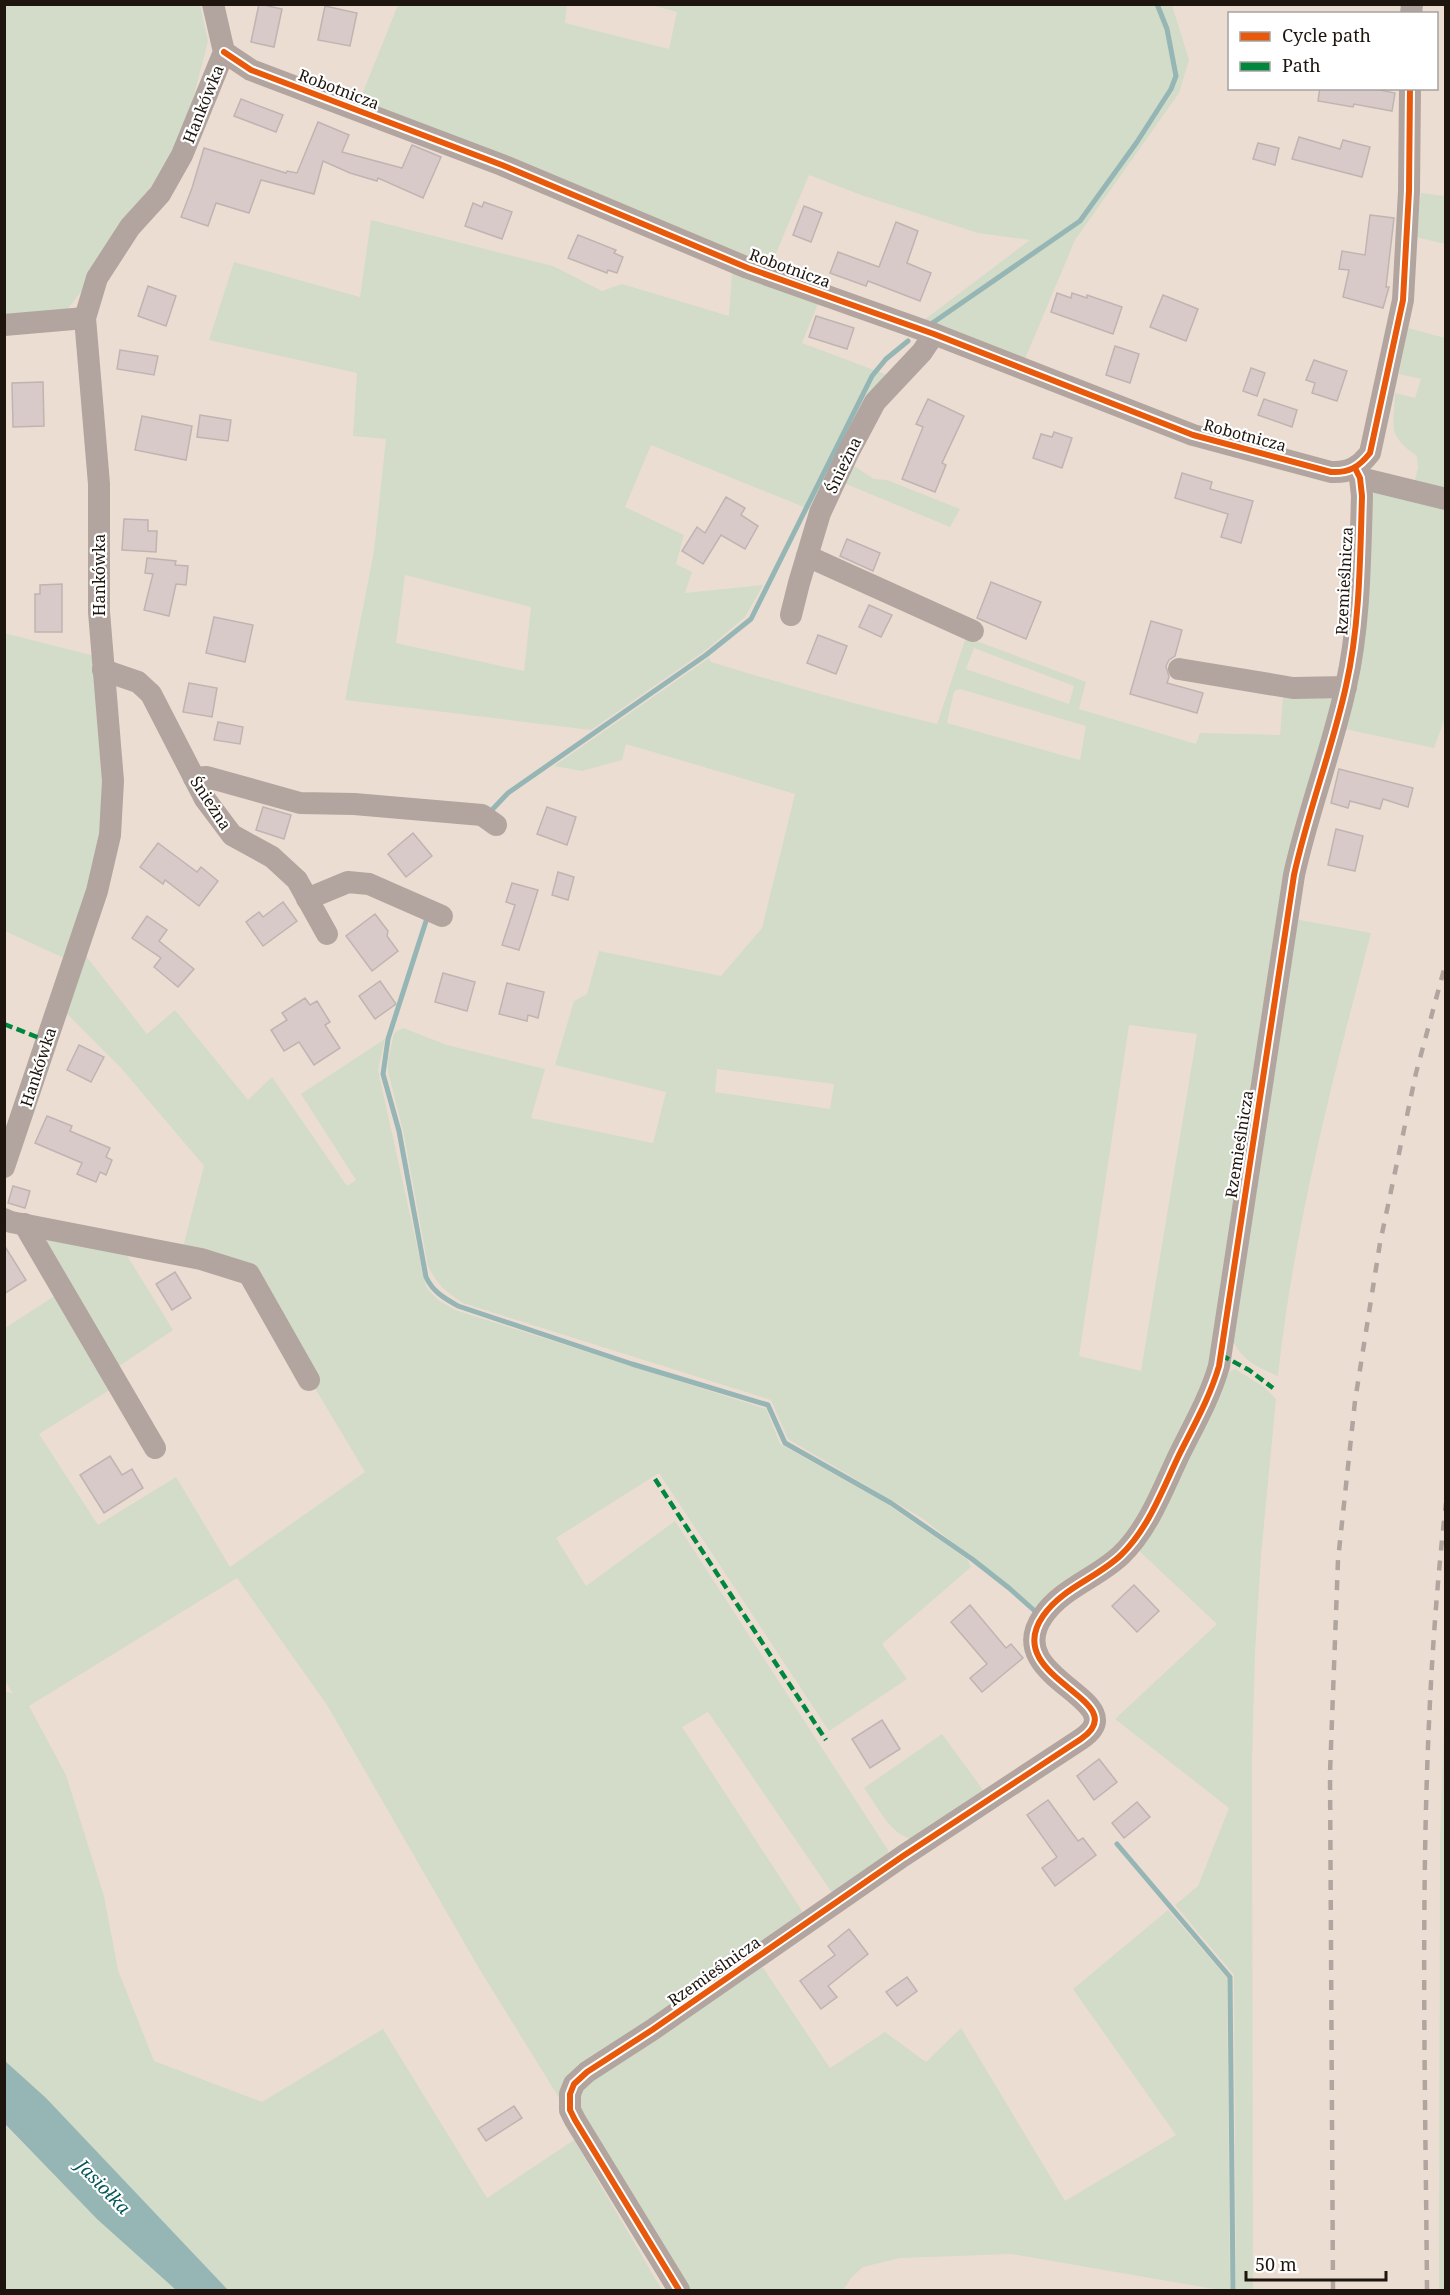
<svg xmlns="http://www.w3.org/2000/svg" width="1450" height="2295" viewBox="0 0 1450 2295" font-family="'Noto Serif',serif">
<style>
.green{fill:#d2dcc8;fill-rule:evenodd}
.water{fill:#95b6b4}
.lines{fill:none;stroke-linecap:round;stroke-linejoin:round}
.stream{stroke:#95b6b4;stroke-width:5}
.building{fill:#d7cac9;stroke:#c0b4b2;stroke-width:1.5}
.minor{stroke:#b2a49f;stroke-width:22}
.rail{stroke:#b1a69f;stroke-width:4.5;stroke-dasharray:10 10;stroke-linecap:butt}
.quiet{stroke:#00873e;stroke-width:4.5;stroke-dasharray:9 4.5;stroke-linecap:butt}
.cycleway-casing{stroke:#fff;stroke-width:10}
.cycleway{stroke:#e8590c;stroke-width:6}
.labels{text-anchor:middle;stroke-width:4.5;stroke-linejoin:round;paint-order:stroke}
.street-label{font-size:16px;fill:#1e150e;stroke:#fff}
.water-label{font-size:18px;font-style:italic;fill:#055759;stroke:#fff}
</style>
<rect width="100%" height="100%" fill="#ecddd2"/>
<!-- green -->
<g class="green">
<path d="M4,5H200L208,41L191,107L169,163L80,293L66,311L5,319Z"/>
<path d="M398,5H567L565,23L669,49L677,12L651,5H1172L1189,60L1179,93L1075,240L1025,359L924,320L1030,240L978,233L861,195L809,175L771,265L359,102Z"/>
<path d="M1421,193L1445,196V244L1416,237Z"/>
<path d="M371,220L553,266L602,291L622,284L729,316L732,273L819,301L802,343L890,376L811,510L651,445L625,507L684,535L676,564L692,572L685,593L763,585L745,617L706,650L591,730L345,700L374,551L386,439L353,436L357,373L209,340L234,262L360,297ZM405,575L531,607L524,671L396,643Z"/>
<path d="M1408,328L1445,338V494L1420,487L1415,479L1418,468L1417,456C1386,434 1394,428 1395,393L1415,398L1421,379L1399,374Z"/>
<path d="M848,462L874,479L887,480L960,509L950,527L839,481Z"/>
<path d="M1380,490L1445,505V718L1434,748L1340,728L1370,494Z"/>
<path d="M4,633L95,656L105,776L102,828L68,960L5,931Z"/>
<path d="M966,637L1086,682L1079,709L1196,744L1200,733L1280,735L1283,696L1336,698L1208,1385L1135,1530L1038,1610L922,1518L788,1439L771,1400L463,1303C446,1292 437,1285 428,1266L403,1130L388,1072V1061L394,1033L403,1028L447,1045L545,1069L531,1118L653,1143L666,1092L555,1065L574,1001L587,994L599,951L721,976L762,928L795,794L626,744L622,760L582,771L554,766L709,658L711,662C786,685 861,706 937,724ZM974,648L1074,686L1069,704L966,669ZM960,689L1086,726L1080,760L947,723L954,691ZM1129,1025L1197,1034L1141,1371L1079,1356ZM717,1069L834,1084L830,1109L715,1092Z"/>
<path d="M1294,919L1371,933C1333,1078 1294,1226 1278,1376C1257,1367 1243,1361 1232,1340Z"/>
<path d="M86,956L147,1034L175,1010L248,1100L272,1077L347,1186L356,1180L301,1094L385,1039L378,1070L426,1287L438,1300L455,1310L766,1409L780,1444L887,1504L967,1559L971,1567L882,1644L907,1679L829,1731L659,1473L556,1538L586,1586L675,1521L888,1850L887,1858L835,1897L708,1712L682,1727L806,1917L561,2101L480,1970L327,1705L237,1578L29,1706L66,1775L104,1896L118,1970L154,2061L262,2102L383,2029L487,2198L574,2140L662,2290H228L46,2099L5,2061V1691L13,1694L4,1679L5,1328L56,1295L111,1389L39,1434L98,1525L176,1477L230,1567L365,1472L316,1390L319,1385L253,1272L182,1251L204,1166L122,1069L65,1012Z"/>
<path d="M37,1233L123,1249L173,1330L113,1370Z"/>
<path d="M1235,1369L1264,1387L1276,1399L1261,1555L1255,1652L1252,1762L1253,2290H1236L1234,1975L1175,1905L1198,1886L1229,1808L1115,1719L1217,1624L1137,1549L1168,1493L1230,1371Z"/>
<path d="M1445,1696L1446,2290H1439L1440,1843Z"/>
<path d="M942,1734L986,1794L912,1839C890,1835 877,1805 864,1788Z"/>
<path d="M1168,1910L1227,1978L1230,2290H1220L1011,2254L900,2258L863,2267L852,2277L843,2290H680L576,2102L579,2089L760,1963L830,2068L885,2032L926,2062L961,2028L1065,2201L1176,2135L1073,1989Z"/>
<path d="M4,2124L97,2219L176,2290H5Z"/>
</g>
<!-- water -->
<path class="water" d="M5,2061L46,2098L228,2290H176L97,2219L5,2124Z"/>
<g class="lines">
<!-- stream -->
<g class="stream">
<path d="M931,324L1080,221L1137,142L1171,89L1176,76L1167,29L1157,4"/>
<path d="M488,814L508,793L706,655L751,619L872,376L886,359L908,341"/>
<path d="M427,918L388,1039L383,1074L399,1131L426,1277C433,1292 444,1298 458,1306L632,1364L768,1405L785,1443L891,1503L972,1559L1009,1588L1036,1612L1035,1614"/>
<path d="M1117,1844L1230,1977L1233,2290"/>
</g>
</g>
<!-- building -->
<g class="building">
<path d="M259,4L282,9L274,47L251,42Z"/>
<path d="M325,6L357,13L350,46L318,40Z"/>
<path d="M1320,88H1370L1395,93L1392,111L1354,104L1353,107L1318,101Z"/>
<path d="M241,99L283,115L276,132L234,116Z"/>
<path d="M318,122L349,135L342,152L402,168L412,145L441,157L423,198L378,178L377,181L350,173L323,161L314,194L261,180L249,213L216,203L208,226L181,217L192,188L204,148L286,173L287,171L297,173Z"/>
<path d="M1299,137L1340,149L1343,140L1370,147L1362,177L1292,159Z"/>
<path d="M1258,143L1279,148L1275,165L1253,159Z"/>
<path d="M484,202L512,212L502,239L465,226L473,203L482,207Z"/>
<path d="M804,206L822,213L811,242L793,235Z"/>
<path d="M1370,215L1394,218L1386,287H1389L1383,308L1343,297L1349,270L1339,269L1342,251L1365,255Z"/>
<path d="M896,222L918,231L907,263L931,273L920,301L868,281L866,286L830,273L838,252L879,267Z"/>
<path d="M578,235L616,250L614,253L623,257L617,273L608,270L607,273L568,258Z"/>
<path d="M148,286L176,296L166,326L138,316Z"/>
<path d="M1057,293L1071,298L1072,293L1087,298V295L1122,307L1113,334L1051,312Z"/>
<path d="M1163,295L1198,309L1186,341L1150,327Z"/>
<path d="M816,316L854,328L847,349L809,337Z"/>
<path d="M1115,346L1139,354L1130,383L1106,375Z"/>
<path d="M120,350L158,356L154,375L117,369Z"/>
<path d="M1314,360L1347,371L1337,401L1312,393L1315,383L1306,380Z"/>
<path d="M1251,368L1265,373L1257,396L1243,391Z"/>
<path d="M43,382L44,426L13,427L12,383Z"/>
<path d="M928,399L964,416L942,463L946,465L935,492L902,479L923,427L916,424Z"/>
<path d="M1264,399L1297,410L1292,427L1258,415Z"/>
<path d="M200,415L231,420L228,441L197,437Z"/>
<path d="M142,416L192,426L186,460L135,450Z"/>
<path d="M1054,432L1072,438L1062,468L1033,458L1041,434L1052,437Z"/>
<path d="M1182,473L1212,482L1210,489L1253,501L1241,543L1221,537L1228,514L1175,498Z"/>
<path d="M726,497L745,508L741,515L758,526L745,549L721,535L703,564L682,551L697,527L705,533Z"/>
<path d="M124,519L148,520V531H157L156,552L122,550Z"/>
<path d="M847,539L880,553L873,571L840,556Z"/>
<path d="M147,558L176,561L175,565L188,566L186,585L176,584L169,616L144,610L153,574L145,573Z"/>
<path d="M991,582L1041,602L1026,639L977,618Z"/>
<path d="M62,584V632H35V594H40V585Z"/>
<path d="M869,605L892,615L881,637L859,627Z"/>
<path d="M214,617L253,625L245,662L206,653Z"/>
<path d="M1151,621L1182,630L1175,656L1169,660L1166,666L1169,677L1167,683L1203,693L1197,713L1130,694Z"/>
<path d="M818,635L847,646L836,674L807,663Z"/>
<path d="M189,683L217,688L212,717L183,712Z"/>
<path d="M218,722L243,727L240,744L214,740Z"/>
<path d="M1339,769L1413,788L1408,807L1383,799L1380,809L1350,801L1348,808L1331,803Z"/>
<path d="M263,807L291,815L284,839L256,830Z"/>
<path d="M547,807L576,817L567,845L537,834Z"/>
<path d="M1336,829L1363,836L1355,871L1328,865Z"/>
<path d="M413,833L432,856L406,877L388,854Z"/>
<path d="M158,843L197,872L201,867L218,881L199,906L165,880L163,884L140,867Z"/>
<path d="M558,872L574,877L568,900L552,895Z"/>
<path d="M512,883L538,890L519,950L502,945L515,905L506,902Z"/>
<path d="M283,902L297,921L263,946L246,922L259,912L263,917Z"/>
<path d="M375,914L388,931L387,936L398,951L372,971L346,936Z"/>
<path d="M147,916L167,930L159,941L194,969L178,987L154,967L161,958L132,938Z"/>
<path d="M443,973L475,982L467,1011L435,1002Z"/>
<path d="M380,981L396,1004L375,1019L359,996Z"/>
<path d="M507,983L544,992L538,1018L528,1015L527,1021L499,1014Z"/>
<path d="M305,998L310,1005L317,1001L330,1022L325,1025L340,1048L314,1065L299,1042L284,1051L271,1030L287,1020L282,1013Z"/>
<path d="M79,1045L104,1057L91,1082L67,1070Z"/>
<path d="M47,1116L72,1126L70,1131L110,1148L106,1157L112,1160L106,1175L100,1172L96,1182L77,1174L82,1163L35,1143Z"/>
<path d="M13,1186L30,1191L25,1208L8,1203Z"/>
<path d="M4,1245L26,1280L4,1294Z"/>
<path d="M175,1272L191,1298L172,1310L156,1284Z"/>
<path d="M110,1456L122,1475L132,1469L143,1488L104,1513L80,1475Z"/>
<path d="M1134,1585L1159,1611L1137,1632L1112,1606Z"/>
<path d="M970,1605L1006,1648L1011,1644L1023,1658L982,1692L970,1678L987,1664L951,1622Z"/>
<path d="M882,1720L900,1749L870,1768L852,1739Z"/>
<path d="M1099,1759L1117,1782L1094,1800L1077,1776Z"/>
<path d="M1048,1800L1078,1841L1083,1838L1096,1855L1055,1886L1042,1868L1057,1857L1027,1815Z"/>
<path d="M1137,1802L1150,1817L1124,1838L1112,1823Z"/>
<path d="M849,1929L868,1954L828,1986L837,1997L821,2009L800,1981L835,1955L828,1946Z"/>
<path d="M907,1977L917,1991L897,2006L886,1992Z"/>
<path d="M514,2106L522,2118L486,2141L478,2129Z"/>
</g>
<g class="lines">
<!-- minor -->
<g class="minor">
<path d="M1411,14L1412,4"/>
<path d="M224,52L251,70L502,165L748,268L934,334L1193,435L1331,472C1349,473 1359,467 1370,453L1403,300L1409,191L1410,88"/>
<path d="M4,325L85,318"/>
<path d="M1360,478L1446,499"/>
<path d="M807,556L973,631"/>
<path d="M791,615L799,583L820,513L848,453L875,402L922,352L934,334"/>
<path d="M1179,669L1293,688L1346,687"/>
<path d="M103,670L138,682L151,694L205,799L232,835L272,857L297,880L327,934"/>
<path d="M194,778L207,777L300,803L354,804L482,815L496,825"/>
<path d="M307,899L348,882L369,884L442,916"/>
<path d="M4,1167L97,891L110,835L113,781L99,612V484L85,318L97,278L130,227L160,194L182,155L224,52L213,4"/>
<path d="M4,1219L11,1222L201,1259L249,1274L309,1380"/>
<path d="M24,1224L155,1448"/>
<path d="M679,2290L575,2120L570,2110V2094L574,2084L587,2072L652,2030L903,1856L1081,1739C1138,1700 999,1679 1043,1616C1062,1588 1097,1578 1121,1555C1149,1528 1163,1488 1180,1453C1194,1425 1210,1397 1219,1366L1294,875C1308,811 1332,750 1346,686C1360,624 1360,560 1362,496L1360,478L1355,468"/>
</g>
<!-- rail -->
<g class="rail">
<path d="M1333,2290L1330,1773L1338,1560L1355,1401L1380,1243L1416,1073L1446,962"/>
<path d="M1427,2290C1425,2028 1416,1764 1446,1503"/>
</g>
<!-- quiet -->
<g class="quiet">
<path d="M4,1024L47,1041"/>
<path d="M1221,1355L1249,1370L1273,1388"/>
<path d="M655,1479L826,1740"/>
</g>
<!-- cycleway casing -->
<g class="cycleway-casing">
<g id="cycleway">
<path d="M224,52L251,70L502,165L748,268L934,334L1193,435L1331,472C1349,473 1359,467 1370,453L1403,300L1409,191L1410,88"/>
<path d="M679,2290L575,2120L570,2110V2094L574,2084L587,2072L652,2030L903,1856L1081,1739C1138,1700 999,1679 1043,1616C1062,1588 1097,1578 1121,1555C1149,1528 1163,1488 1180,1453C1194,1425 1210,1397 1219,1366L1294,875C1308,811 1332,750 1346,686C1360,624 1360,560 1362,496L1360,478L1355,468"/>
</g>
</g>
<!-- cycleway -->
<use href="#cycleway" class="cycleway"/>
</g>
<g class="labels">
<!-- street labels -->
<g class="street-label">
<text transform="translate(339 89) rotate(21)" y="6">Robotnicza</text>
<text transform="translate(203 104) rotate(-68)" y="6">Hankówka</text>
<text transform="translate(790 268) rotate(20)" y="6">Robotnicza</text>
<text transform="translate(1245 435) rotate(15)" y="6">Robotnicza</text>
<text transform="translate(843 465) rotate(-64)" y="6">Śnieżna</text>
<text transform="translate(99 575) rotate(-90)" y="6">Hankówka</text>
<text transform="translate(1344 581) rotate(-87)" y="6">Rzemieślnicza</text>
<text transform="translate(211 803) rotate(57)" y="6">Śnieżna</text>
<text transform="translate(38 1067) rotate(-72)" y="6">Hankówka</text>
<text transform="translate(1239 1144) rotate(-81)" y="6">Rzemieślnicza</text>
<text transform="translate(714 1971) rotate(-35)" y="6">Rzemieślnicza</text>
</g>
<!-- water labels -->
<g class="water-label">
<text transform="translate(103 2187) rotate(46)" y="6">Jasiołka</text>
</g>
</g>
<!-- border -->
<rect width="1450" height="2295" fill="none" stroke="#1e150e" stroke-width="12"/>
<!-- legend -->
<rect x="1228" y="12" width="210" height="78" fill="#ffffff" stroke="#a5a19f" stroke-width="1.5"/>
<rect x="1240" y="32" width="30" height="9" fill="#e8590c" stroke="#a5a19f" stroke-width="1.5"/>
<text x="1282" y="42" font-size="18" fill="#1e150e">Cycle path</text>
<rect x="1240" y="62" width="30" height="9" fill="#00873e" stroke="#a5a19f" stroke-width="1.5"/>
<text x="1282" y="72" font-size="18" fill="#1e150e">Path</text>
<!-- scale -->
<path d="M1246 2271v9h140v-9" fill="none" stroke="#1e150e" stroke-width="3"/>
<text x="1255" y="2271" font-size="18" fill="#1e150e" stroke="#ffffff" stroke-width="4.5" paint-order="stroke">50 m</text>
</svg>
